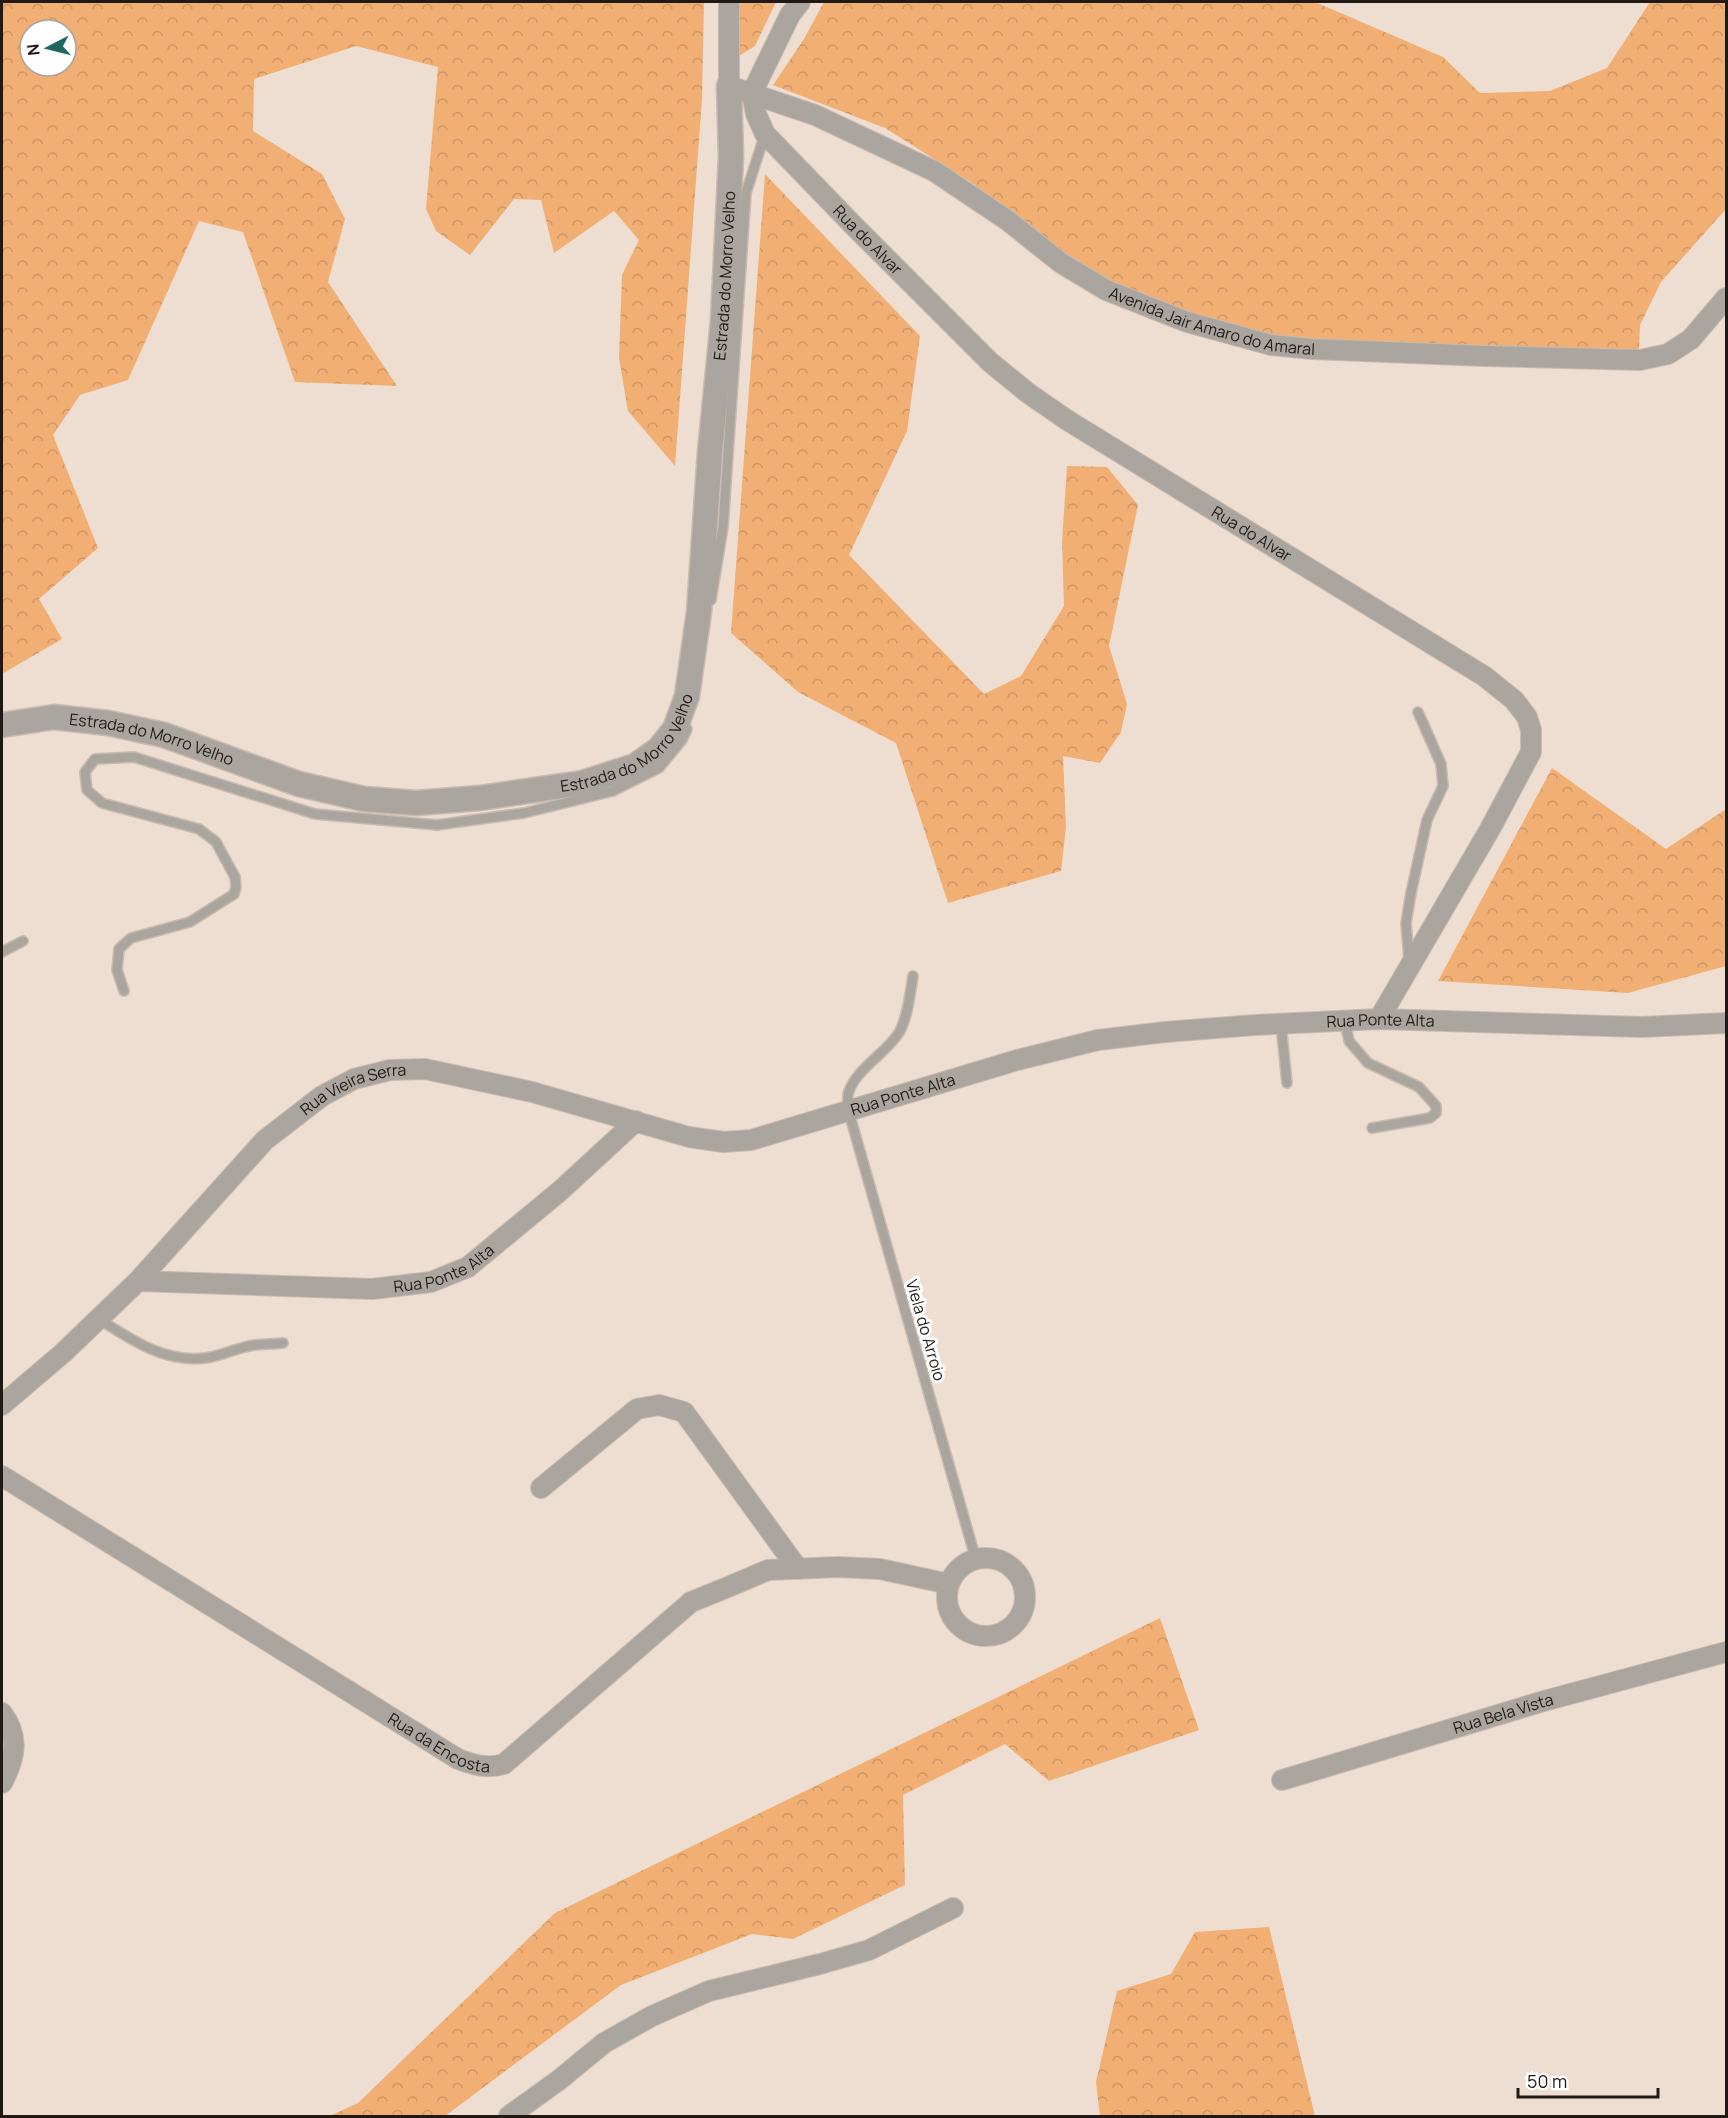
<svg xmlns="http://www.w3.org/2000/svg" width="1728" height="2118" viewBox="0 0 1728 2118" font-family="Manrope,sans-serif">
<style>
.forest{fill:url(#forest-crowns);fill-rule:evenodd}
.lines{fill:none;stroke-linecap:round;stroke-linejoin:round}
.service-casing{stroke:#c9bbaf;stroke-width:12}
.minor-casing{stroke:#c9bbaf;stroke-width:22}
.tertiary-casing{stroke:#c9bbaf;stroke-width:27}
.service{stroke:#aba59f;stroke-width:9}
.minor{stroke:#aba59f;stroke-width:20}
.tertiary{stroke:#aba59f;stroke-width:24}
.labels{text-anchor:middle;stroke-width:6;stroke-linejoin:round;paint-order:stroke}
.street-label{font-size:16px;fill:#201a16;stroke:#fff}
</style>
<defs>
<pattern id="forest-crowns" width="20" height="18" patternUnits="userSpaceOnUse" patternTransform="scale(1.5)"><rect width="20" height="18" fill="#f1af74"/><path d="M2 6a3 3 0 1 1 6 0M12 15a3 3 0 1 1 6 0" fill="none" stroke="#ce9664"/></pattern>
</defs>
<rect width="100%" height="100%" fill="#eeded1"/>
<!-- forest -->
<g class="forest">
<path d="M2,2H704L702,99L675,466L628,411L619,358L622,275L639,240L614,211L554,253L541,200L514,199L470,255L436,231L426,209L438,67L356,46L254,79L253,131L322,174L345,219L328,282L397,386L295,382L243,232L199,221L128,380L80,395L53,435L98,548L39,599L62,639L2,674ZM30,30H66V66H30Z"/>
<path d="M740,2H776L755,46L739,56Z"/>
<path d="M824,2H1315L1443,57L1480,93L1550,91L1607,68L1650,2H1726V209L1661,282L1640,325L1639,350L1485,346L1313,339L1272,335L1190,313L1110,281L1088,268L1067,255L969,181L885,128L773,85L804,39Z"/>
<path d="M765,174L920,336L907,431L849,555L984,694L1021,676L1064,606L1062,542L1067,466L1107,467L1138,505L1109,646L1127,704L1121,732L1100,763L1063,756L1066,827L1061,871L948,903L896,743L798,692L731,633Z"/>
<path d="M1552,768L1666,849L1726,809V966L1628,993L1438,981Z"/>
<path d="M1160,1618L1199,1730L1049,1781L1005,1744L903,1795L905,1885L793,1939L752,1934L621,1985L445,2116H330L358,2103L555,1913Z"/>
<path d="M1269,1927L1315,2116H1100L1096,2082L1117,1991L1171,1974L1195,1932Z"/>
</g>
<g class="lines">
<!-- service casing -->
<g class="service-casing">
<g id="service">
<path d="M711,600L723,527L746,193L765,134"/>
<path d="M2,952L23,941"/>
<path d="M1409,960L1406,923L1411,893L1427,820L1443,786L1441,764L1418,712"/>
<path d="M913,976C910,994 908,1015 900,1031C887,1053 857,1068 849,1091C847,1096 848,1103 848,1109L976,1560"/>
<path d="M124,991L117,970L119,949L131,938L190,922L234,894L236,887L235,877L216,842L199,829L102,803L87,790L85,772L95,759L134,757L315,814L437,825L524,813L613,791L659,768L682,740L687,729"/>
<path d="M1345,1021L1349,1041L1368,1063L1419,1087L1436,1106V1113L1430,1118L1372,1128"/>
<path d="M1281,1024L1287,1083"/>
<path d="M99,1319C131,1340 165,1363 205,1358C222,1356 238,1347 255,1345C264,1344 274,1344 283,1343"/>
</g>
</g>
<!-- minor casing -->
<g class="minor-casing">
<g id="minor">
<path id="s1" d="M729,2V86L815,115L934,171L1007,220L1061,263L1106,290L1187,322L1271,345L1312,349L1485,356L1640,360L1668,354L1691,339L1726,298"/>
<path id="s2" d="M800,2L790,15L752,93L756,114L765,134L854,226L990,362L1028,393L1067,420L1484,676L1514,700L1527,717L1531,730V752L1490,829L1379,1019"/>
<path id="s3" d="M138,1281L372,1289L431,1282L468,1267L560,1191L636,1121"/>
<path id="s4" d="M2,1405L63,1353L138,1281L265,1140L322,1096L354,1079L390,1070L425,1069L532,1092L689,1137L724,1142L751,1140L1017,1060L1098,1040L1165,1032L1255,1025L1379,1019L1642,1027L1726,1023"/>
<path id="s5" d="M2,1476L458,1759C474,1765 486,1769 504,1764L691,1602L728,1587L768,1570L838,1567L880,1569L949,1584"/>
<path d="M541,1488L637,1409L659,1405L684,1412L798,1569"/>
<circle cx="986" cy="1597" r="39"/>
<path d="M2,1713C20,1737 15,1759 2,1783"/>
<path id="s6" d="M1282,1780L1544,1701L1726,1652"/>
<path d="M509,2116L559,2080L604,2043L652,2016L709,1991L820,1964L869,1950L953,1908"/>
</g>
</g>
<!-- tertiary casing -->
<g class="tertiary-casing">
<g id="tertiary">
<path id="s7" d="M2,725L54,717L108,723L164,735L299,784L364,799L416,803L480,798L582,783L635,766L659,749L675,729L687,696L699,612L710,452L723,320L731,156L729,86"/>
</g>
</g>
<!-- service -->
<use href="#service" class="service"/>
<!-- minor -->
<use href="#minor" class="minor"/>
<!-- tertiary -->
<use href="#tertiary" class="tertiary"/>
</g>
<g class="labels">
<!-- street labels -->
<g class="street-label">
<text dy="6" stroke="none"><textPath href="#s2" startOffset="294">Rua do Alvar</textPath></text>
<text dy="6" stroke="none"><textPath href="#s7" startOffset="1162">Estrada do Morro Velho</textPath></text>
<text dy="6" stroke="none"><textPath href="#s1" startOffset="627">Avenida Jair Amaro do Amaral</textPath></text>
<text dy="6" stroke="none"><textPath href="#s2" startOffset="780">Rua do Alvar</textPath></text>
<text dy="6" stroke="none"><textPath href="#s7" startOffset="657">Estrada do Morro Velho</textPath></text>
<text dy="6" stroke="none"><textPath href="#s7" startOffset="153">Estrada do Morro Velho</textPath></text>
<text dy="6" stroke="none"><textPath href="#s4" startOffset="1534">Rua Ponte Alta</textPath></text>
<text dy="6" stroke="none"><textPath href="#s4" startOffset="478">Rua Vieira Serra</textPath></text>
<text dy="6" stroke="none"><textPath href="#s4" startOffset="1048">Rua Ponte Alta</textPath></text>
<text dy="6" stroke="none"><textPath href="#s3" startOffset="310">Rua Ponte Alta</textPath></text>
<text transform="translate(926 1330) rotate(74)" y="6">Viela do Arroio</text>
<text dy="6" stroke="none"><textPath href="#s6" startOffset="231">Rua Bela Vista</textPath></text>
<text dy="6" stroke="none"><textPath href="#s5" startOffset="513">Rua da Encosta</textPath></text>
</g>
</g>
<!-- border -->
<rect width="1728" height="2118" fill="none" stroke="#201a16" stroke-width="6"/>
<!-- north arrow -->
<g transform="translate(48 48) rotate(263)"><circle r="28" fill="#ffffff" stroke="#a6a3a2" stroke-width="1.5"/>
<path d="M0-4.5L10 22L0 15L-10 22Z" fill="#1e6860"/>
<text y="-9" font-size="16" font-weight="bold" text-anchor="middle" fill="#201a16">N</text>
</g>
<!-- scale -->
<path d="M1518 2088v9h140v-9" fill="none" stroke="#201a16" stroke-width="3"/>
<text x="1527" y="2088" font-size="18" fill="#201a16" stroke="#ffffff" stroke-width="4.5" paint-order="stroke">50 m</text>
</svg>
